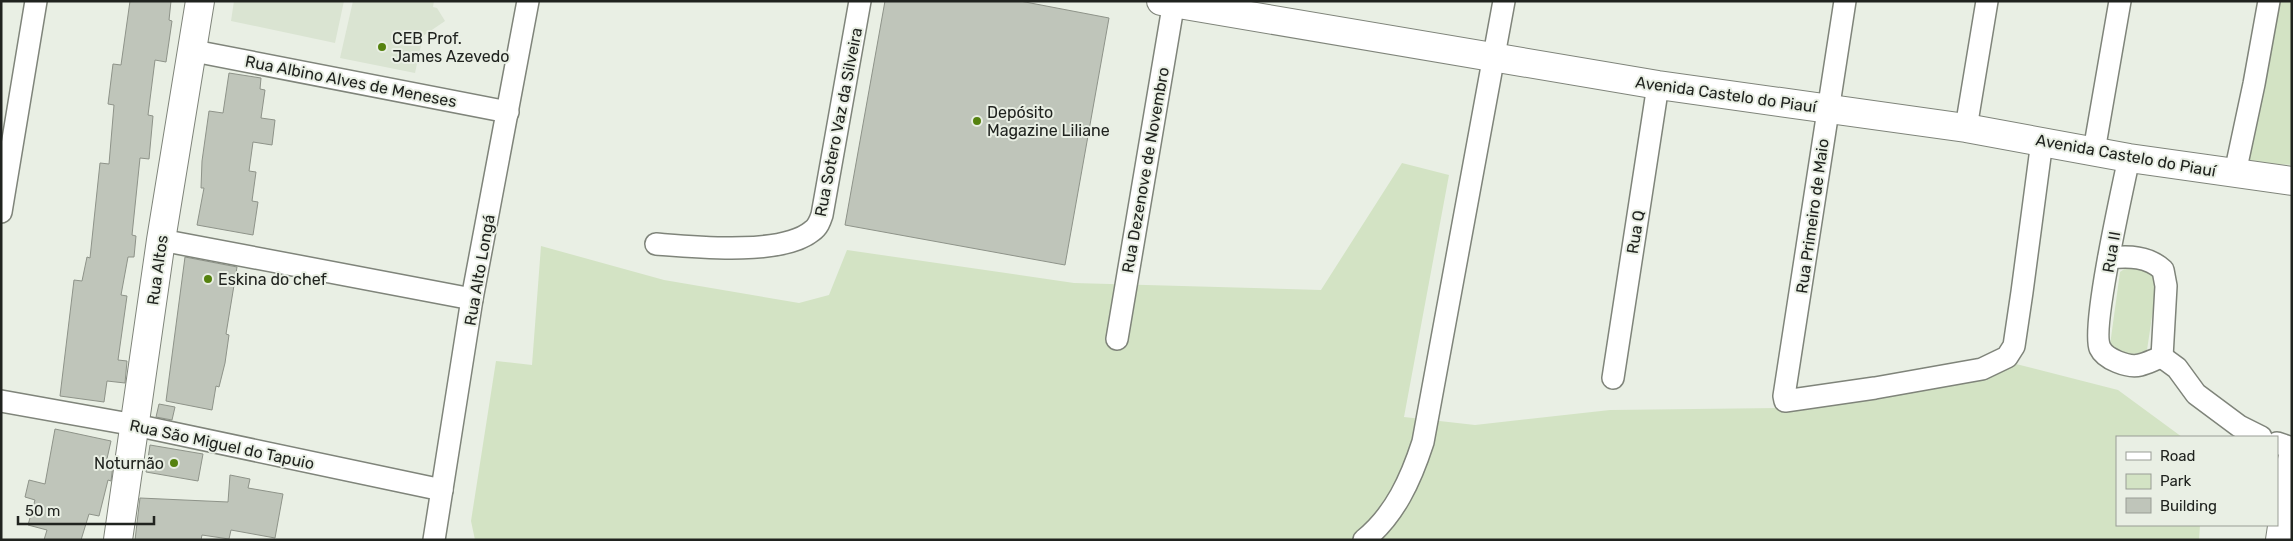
<svg xmlns="http://www.w3.org/2000/svg" width="2293" height="541" viewBox="0 0 2293 541" font-family="Rubik,sans-serif">
<style>
.built{fill:#dae4d2}
.green{fill:#d3e3c4}
.building{fill:#bfc5ba;stroke:#8e9389}
.lines{fill:none;stroke-linecap:round;stroke-linejoin:round}
.street-casing{stroke:#7f847a;stroke-width:24}
.secondary-casing{stroke:#7f847a;stroke-width:30}
.street{stroke:#fff;stroke-width:21}
.secondary{stroke:#fff;stroke-width:28}
.poi-dot{fill:#55820f;stroke:#e9efe4;stroke-width:2}
.labels{text-anchor:middle;stroke-width:4;stroke-linejoin:round;paint-order:stroke}
.poi-label{font-size:16px;fill:#20231f;stroke:#e9efe4;text-anchor:start}
.street-label{font-size:16px;fill:#20231f;stroke:#e9efe4}
</style>
<rect width="100%" height="100%" fill="#e9efe4"/>
<!-- built -->
<g class="built">
<path d="M234,1H344L335,43L231,21Z"/>
<path d="M353,1H434L433,7L437,8L445,21L423,36L415,73L340,58Z"/>
</g>
<!-- green -->
<g class="green">
<path d="M2275,1H2292V165L2246,162Z"/>
<path d="M1402,163L1449,175L1404,417L1475,425L1610,410L1778,408L2016,364L2118,390L2182,437H2117V525H2200L2199,540H475L471,521L496,361L532,365L541,246L664,280L799,303L829,295L847,250L1074,283L1321,290Z"/>
<path d="M2141,266L2158,277L2147,350C2132,357 2122,354 2110,345L2120,272L2126,268Z"/>
</g>
<!-- building -->
<g class="building">
<path d="M130,1H171L169,20L172,21L166,62L155,60L148,115L153,116L149,159L140,158L132,235L136,236L134,257H128L121,295L127,296L118,360L127,361L125,383L107,381L104,402L60,396L74,280L82,281L87,257L90,258L100,163L109,164L114,105L108,104L113,64L121,65Z"/>
<path d="M885,1H1020L1109,18L1065,265L845,225Z"/>
<path d="M229,73L261,78L260,89L265,90L261,118L275,120L272,145L253,142L249,171L256,172L252,201L258,202L253,235L197,225L204,188H201L202,161L209,111L223,113Z"/>
<path d="M185,257L237,267L226,334L229,335L225,363L219,387L216,386L212,410L166,401Z"/>
<path d="M159,404L175,407L172,420L156,417Z"/>
<path d="M55,429L111,441L106,463L113,465L111,481L108,480L99,516L89,514L81,540H44L47,530L28,525L35,500L25,497L29,480L45,484Z"/>
<path d="M150,445L203,454L198,481L146,472Z"/>
<path d="M230,475L250,479L248,488L283,494L275,538L231,530L229,539L202,535L201,540H135L140,498L228,502Z"/>
</g>
<g class="lines">
<!-- street casing -->
<g class="street-casing">
<g id="street">
<path d="M1845,1L1784,396L1785,401L1875,388L1982,369L2007,357L2014,346L2022,292L2042,141"/>
<path d="M194,51L508,112"/>
<path d="M1966,128L1987,1"/>
<path d="M2094,151L2120,1"/>
<path d="M2129,158C2123,186 2091,329 2100,348C2105,359 2128,368 2140,365C2148,363 2155,359 2162,357"/>
<path d="M2235,173L2254,84L2269,1"/>
<path d="M1,212L36,1"/>
<path d="M161,240L472,299"/>
<path d="M656,244C694,247 782,256 812,231C818,227 820,221 822,215L860,1"/>
<path d="M2109,258C2129,256 2148,256 2163,270L2166,286L2162,357"/>
<path d="M1117,339L1174,1"/>
<path d="M2162,357L2177,368L2196,394L2239,426L2261,437"/>
<path d="M1613,378L1658,85"/>
<path d="M1,401L135,425L442,490"/>
<path d="M2277,443L2292,448"/>
<path d="M434,540L472,299L528,1"/>
<path d="M1364,540C1395,515 1411,479 1423,442L1504,1"/>
</g>
</g>
<!-- secondary casing -->
<g class="secondary-casing">
<g id="secondary">
<path d="M1161,1L1658,85L1966,128L2129,158L2292,181"/>
<path d="M118,540L161,240L200,1"/>
<path d="M2280,540L2292,460"/>
</g>
</g>
<!-- street -->
<use href="#street" class="street"/>
<!-- secondary -->
<use href="#secondary" class="secondary"/>
</g>
<!-- markers -->
<g class="poi-dot">
<circle cx="382" cy="47" r="5"/>
<circle cx="977" cy="121" r="5"/>
<circle cx="208" cy="279" r="5"/>
<circle cx="174" cy="463" r="5"/>
</g>
<g class="labels">
<!-- poi labels -->
<g class="poi-label">
<text x="392" y="44">CEB Prof.<tspan x="392" dy="18">James Azevedo</tspan></text>
<text x="987" y="118">Depósito<tspan x="987" dy="18">Magazine Liliane</tspan></text>
<text x="218" y="285">Eskina do chef</text>
<text x="164" y="469" text-anchor="end">Noturnão</text>
</g>
<!-- street labels -->
<g class="street-label">
<text transform="translate(351 81) rotate(11)" y="6">Rua Albino Alves de Meneses</text>
<text transform="translate(1726 94) rotate(8)" y="6">Avenida Castelo do Piauí</text>
<text transform="translate(838 122) rotate(-79)" y="6">Rua Sotero Vaz da Silveira</text>
<text transform="translate(2126 155) rotate(10)" y="6">Avenida Castelo do Piauí</text>
<text transform="translate(1145 170) rotate(-80)" y="6">Rua Dezenove de Novembro</text>
<text transform="translate(1812 216) rotate(-82)" y="6">Rua Primeiro de Maio</text>
<text transform="translate(1635 232) rotate(-81)" y="6">Rua Q</text>
<text transform="translate(2111 252) rotate(-80)" y="6">Rua II</text>
<text transform="translate(157 270) rotate(-82)" y="6">Rua Altos</text>
<text transform="translate(479 270) rotate(-80)" y="6">Rua Alto Longá</text>
<text transform="translate(222 444) rotate(12)" y="6">Rua São Miguel do Tapuio</text>
</g>
</g>
<!-- border -->
<rect width="2293" height="541" fill="none" stroke="#20231f" stroke-width="5"/>
<!-- legend -->
<rect x="2116" y="436" width="162" height="90" fill="#e9efe4" stroke="#999d95"/>
<rect x="2126" y="452" width="25" height="8" fill="#ffffff" stroke="#999d95"/>
<text x="2160" y="461" font-size="15" fill="#20231f">Road</text>
<rect x="2126" y="474" width="25" height="15" fill="#d3e3c4" stroke="#999d95"/>
<text x="2160" y="486" font-size="15" fill="#20231f">Park</text>
<rect x="2126" y="498" width="25" height="15" fill="#bfc5ba" stroke="#999d95"/>
<text x="2160" y="511" font-size="15" fill="#20231f">Building</text>
<!-- scale -->
<path d="M18 516v8h136v-8" fill="none" stroke="#20231f" stroke-width="2.5"/>
<text x="25" y="516" font-size="15" fill="#20231f" stroke="#e9efe4" stroke-width="4" paint-order="stroke">50 m</text>
</svg>
